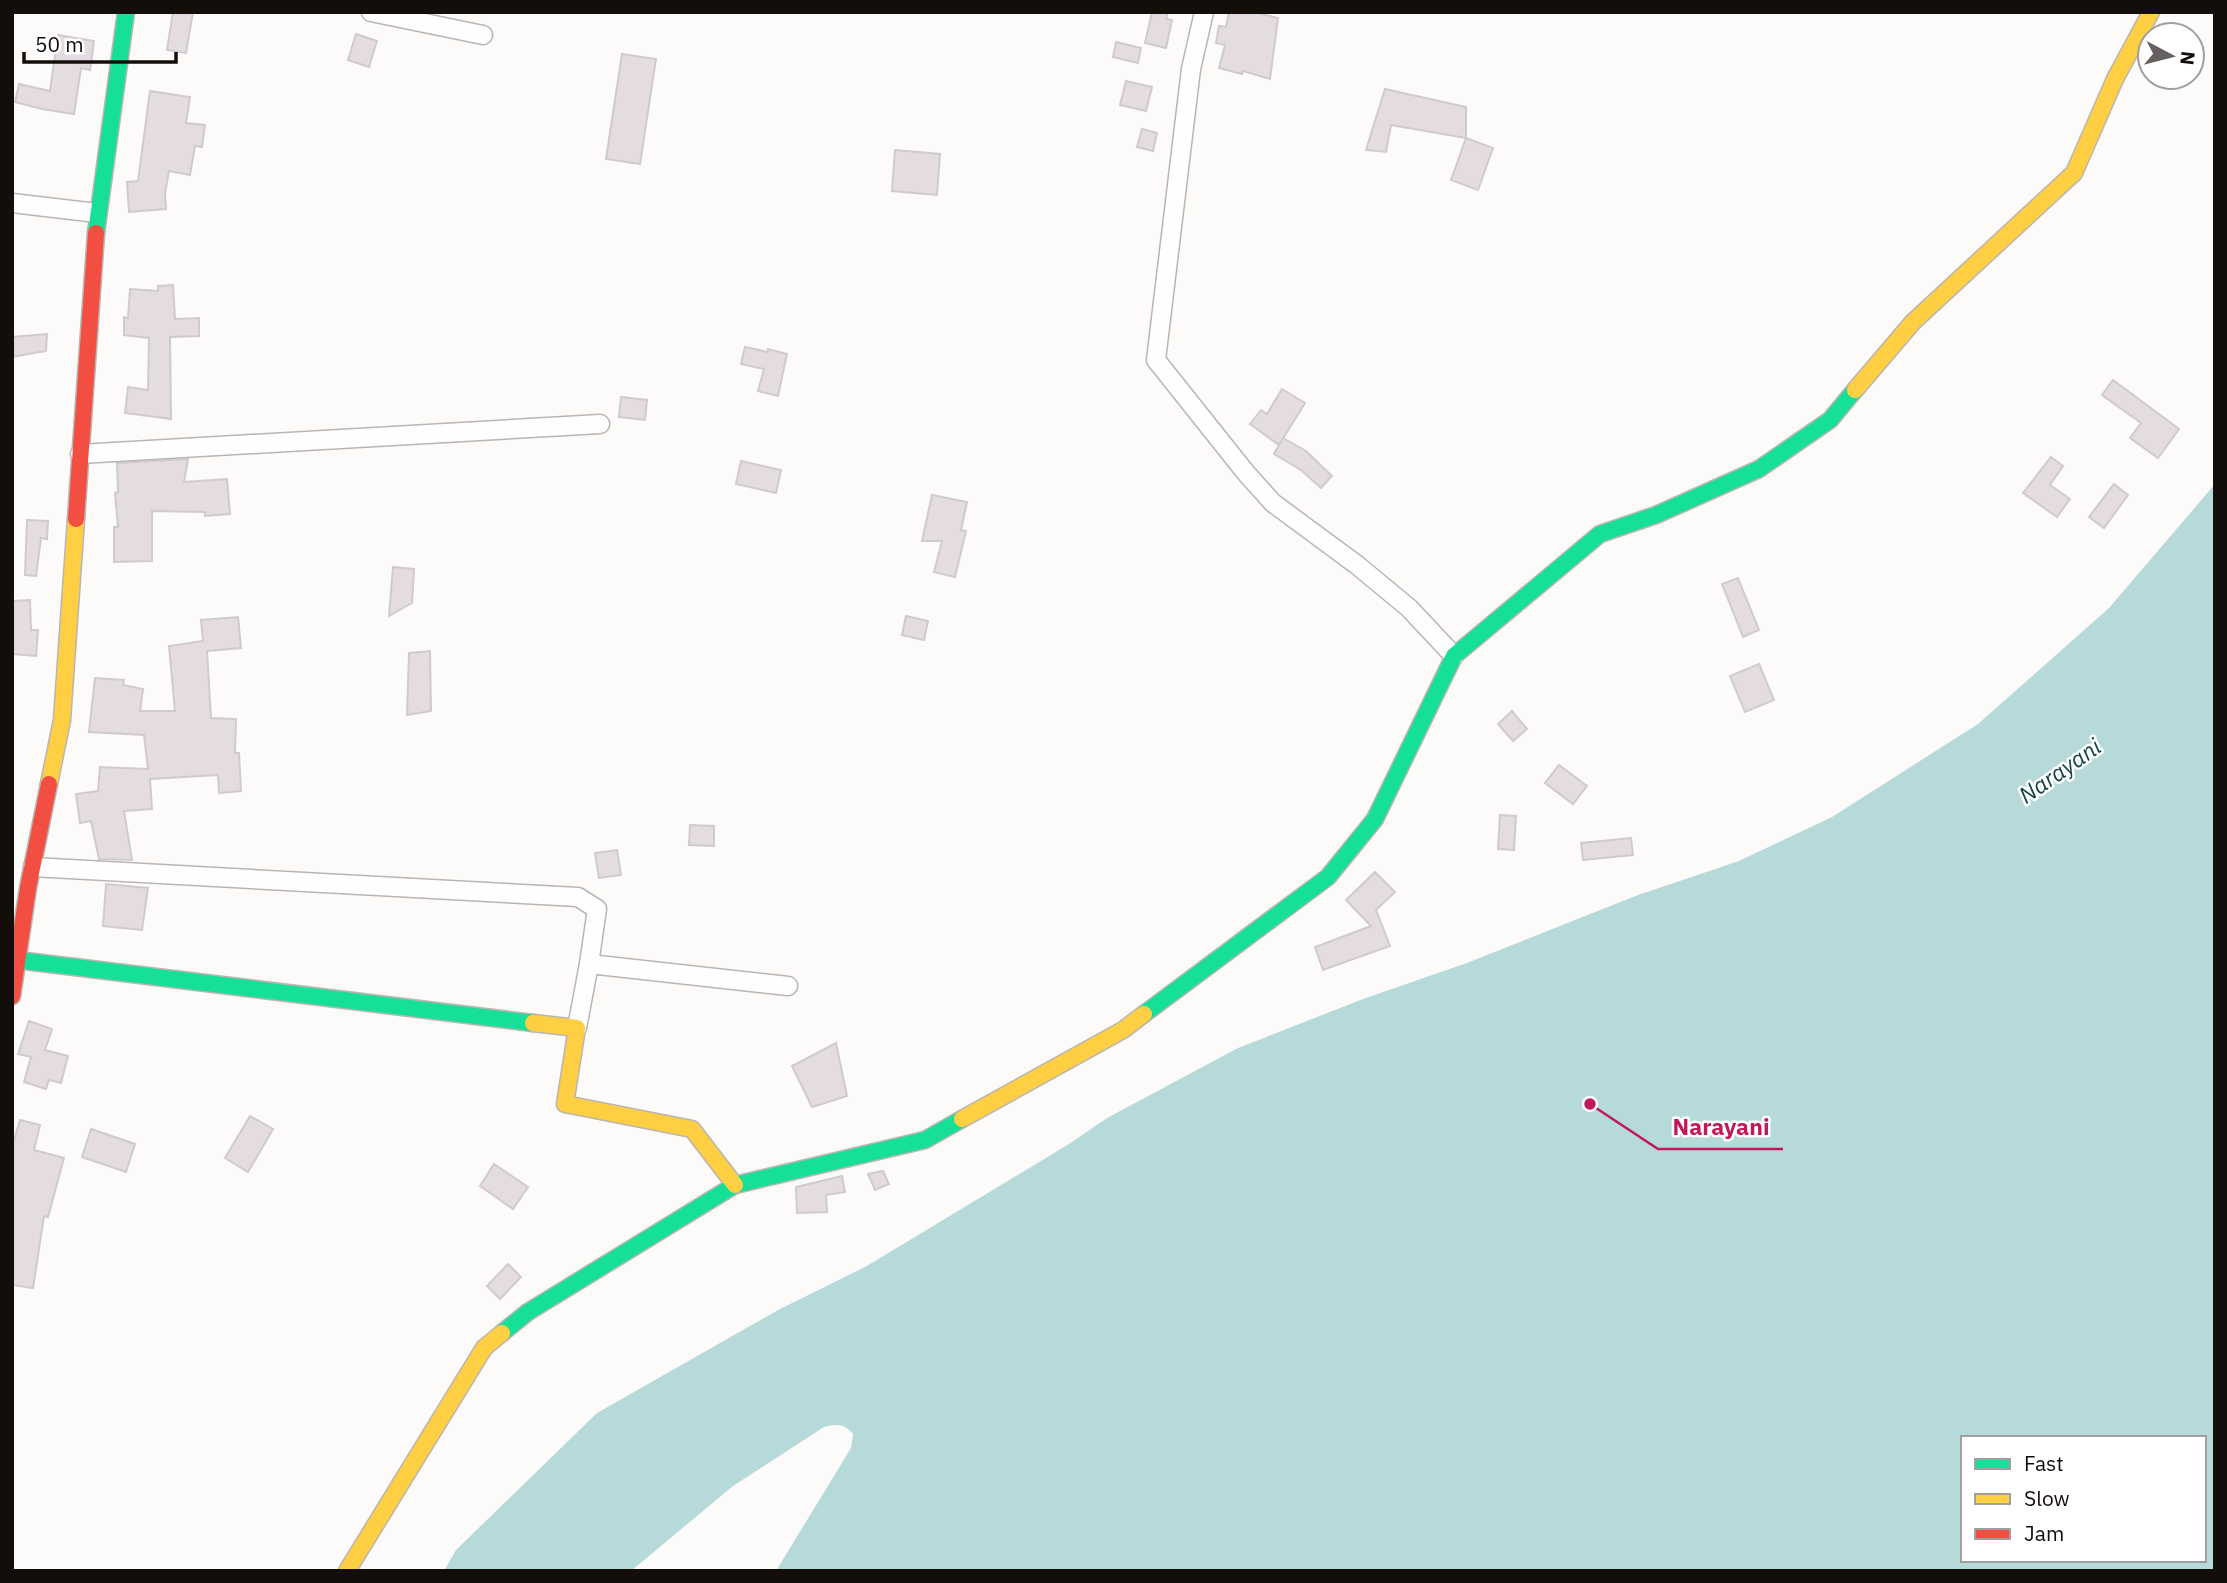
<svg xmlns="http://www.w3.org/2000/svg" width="2227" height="1583" viewBox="0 0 2227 1583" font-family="'IBM Plex Sans',sans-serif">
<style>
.water{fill:#b6d9da;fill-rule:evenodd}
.building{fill:#e4dce0;stroke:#cfcbcc;stroke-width:2}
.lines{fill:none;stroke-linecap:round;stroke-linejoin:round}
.street-casing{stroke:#b9b5b3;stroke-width:21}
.fast-casing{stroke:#b9b5b3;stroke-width:19}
.slow-casing{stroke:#b9b5b3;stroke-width:19}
.jam-casing{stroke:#b9b5b3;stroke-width:19}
.street{stroke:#fffefe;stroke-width:18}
.fast{stroke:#16e098;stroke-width:16}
.slow{stroke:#ffcf43;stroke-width:16}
.jam{stroke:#f24e42;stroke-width:16}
.labels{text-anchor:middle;stroke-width:5;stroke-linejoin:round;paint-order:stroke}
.water-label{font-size:23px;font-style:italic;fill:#134245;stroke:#fff}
.leader{fill:none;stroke:#c2185b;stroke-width:2.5}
.callout-dot{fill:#c2185b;stroke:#fff;stroke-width:2.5}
.callout-label{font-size:23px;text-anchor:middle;font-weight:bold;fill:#c2185b;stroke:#fff;stroke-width:5;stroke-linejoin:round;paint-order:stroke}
</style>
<rect width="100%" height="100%" fill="#fdfbf9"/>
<!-- water -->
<path class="water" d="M2215,484V1571H776L851,1448L853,1434C844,1423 837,1424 824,1427L733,1486L631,1571H444L456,1550L597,1413L780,1309L865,1267L1069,1144L1107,1118L1238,1048L1363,999L1467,963L1638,895L1739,861L1832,817L1978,724L2109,608ZM1963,1438H2204V1560H1963Z"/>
<!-- building -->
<g class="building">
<path d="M173,12H193L186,53L167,50Z"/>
<path d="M1152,12H1168L1166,19L1172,20L1166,48L1145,43Z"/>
<path d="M1229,12H1253L1278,18L1270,79L1243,71L1242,74L1219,68L1225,45L1216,43L1219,26L1226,27Z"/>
<path d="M356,34L377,41L369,67L348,60Z"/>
<path d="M58,35L94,41L90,70L81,68L74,114L42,109L15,102L19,84L50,91Z"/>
<path d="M1116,42L1141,48L1138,63L1113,57Z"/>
<path d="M622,54L656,59L640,164L606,159Z"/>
<path d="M1126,81L1152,87L1146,111L1120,105Z"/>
<path d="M1385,89L1466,107V138L1391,125L1386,152L1366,150Z"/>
<path d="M150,91L190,97L186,123L205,125L202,147L195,146L190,175L169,171L165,193L166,209L129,212L127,182L138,181Z"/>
<path d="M1142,129L1157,133L1153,151L1137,147Z"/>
<path d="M1466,138L1493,148L1478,190L1451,180Z"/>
<path d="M895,150L940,154L937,195L892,191Z"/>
<path d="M173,285L175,319L199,318V336L170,337L171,419L125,413L128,387L148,390L149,338L124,335V317L128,318L130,289L158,291V286Z"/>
<path d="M47,334L46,351L12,357V337Z"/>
<path d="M745,347L768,352V349L787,354L778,396L758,391L764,369L741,364Z"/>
<path d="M2113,380L2179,429L2158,458L2130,438L2141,423L2102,395Z"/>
<path d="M1282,389L1305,403L1279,445L1250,424L1261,410L1267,414Z"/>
<path d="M621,397L647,400L645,420L619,417Z"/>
<path d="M1283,438L1306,451L1332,476L1321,488L1301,470L1274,454Z"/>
<path d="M2051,457L2063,466L2050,485L2070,499L2057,517L2023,493Z"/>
<path d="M188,459L184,482L227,479L230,514L205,516V512L152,511V561L114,562V527H118L115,493L118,492L117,463Z"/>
<path d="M741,461L781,470L776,493L736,484Z"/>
<path d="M2114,484L2128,495L2104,528L2089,517Z"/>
<path d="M932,495L967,502L961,530L966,531L955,577L934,572L942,541H922Z"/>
<path d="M27,520L48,521L47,539L41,538L36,576L25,575Z"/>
<path d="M393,567L414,569L412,603L389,616Z"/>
<path d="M1738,578L1759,630L1743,637L1722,584Z"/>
<path d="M30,600L31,630H38L36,656L12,654V601Z"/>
<path d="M906,616L928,621L924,640L902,635Z"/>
<path d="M238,617L241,648L207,651L211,718L236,719L235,753H239L241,791L219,793L218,775L150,779L152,809L124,811L132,860L99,859L91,821L80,823L76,794L98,791L100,767L148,769L144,735L89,732L95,678L124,680L123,685L143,689L140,711H175L169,646L203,641L201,620Z"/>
<path d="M430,651L431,711L407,715L409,653Z"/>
<path d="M1759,664L1774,700L1745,712L1730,676Z"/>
<path d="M1512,711L1527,729L1513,741L1498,724Z"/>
<path d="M1559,765L1587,786L1573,804L1545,783Z"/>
<path d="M1500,815L1516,816L1514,850L1498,849Z"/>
<path d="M690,825L714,826V846L689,845Z"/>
<path d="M1631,838L1633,855L1583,860L1581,843Z"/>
<path d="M617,850L621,875L599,878L595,853Z"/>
<path d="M1375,872L1395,892L1376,910L1390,946L1323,970L1315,947L1371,926L1346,900Z"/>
<path d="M106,884L148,888L142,930L103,926Z"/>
<path d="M29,1021L52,1029L45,1050L68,1056L61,1083L49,1080L46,1089L24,1082L31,1057L18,1054Z"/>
<path d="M836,1043L847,1096L812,1107L792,1066Z"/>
<path d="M250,1116L273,1129L248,1172L225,1158Z"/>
<path d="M20,1120L40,1125L34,1150L64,1158L48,1217L44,1216L33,1288L12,1285V1147Z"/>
<path d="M91,1129L135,1144L126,1172L82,1157Z"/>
<path d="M494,1164L528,1187L513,1209L480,1186Z"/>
<path d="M883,1171L889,1184L875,1190L868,1174Z"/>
<path d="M842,1176L845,1192L826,1195L827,1212L797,1213L796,1187Z"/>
<path d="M508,1264L521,1277L500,1299L487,1286Z"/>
</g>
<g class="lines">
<!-- street casing -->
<g class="street-casing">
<g id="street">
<path d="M371,12L483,35"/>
<path d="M1204,12L1191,69L1156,360L1246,473L1273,503L1357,565L1409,608L1454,656"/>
<path d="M12,203L97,213"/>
<path d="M80,454L600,424"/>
<path d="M33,867L578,897L597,909L589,964"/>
<path d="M577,1028L589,964L788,986"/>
</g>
</g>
<!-- fast casing -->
<g class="fast-casing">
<g id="fast">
<path d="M96,233L126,12"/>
<path d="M17,960L533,1023"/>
<path d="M1144,1014L1328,877L1375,819L1454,656L1600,534L1656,515L1759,469L1830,420L1855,390"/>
<path d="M502,1333L528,1312L735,1185L925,1140L962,1119"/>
</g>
</g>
<!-- slow casing -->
<g class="slow-casing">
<g id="slow">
<path d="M1855,390L1913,322L2074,173L2115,79L2151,12"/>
<path d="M49,784L62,720L76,519"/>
<path d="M533,1023L577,1028L565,1104L692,1129L735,1185"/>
<path d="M962,1119L1123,1030L1144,1014"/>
<path d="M347,1571L484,1348L502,1333"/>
</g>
</g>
<!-- jam casing -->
<g class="jam-casing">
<g id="jam">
<path d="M76,519L96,233"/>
<path d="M12,996L28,888L49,784"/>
</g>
</g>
<!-- street -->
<use href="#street" class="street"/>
<!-- fast -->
<use href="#fast" class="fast"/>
<!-- slow -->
<use href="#slow" class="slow"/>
<!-- jam -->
<use href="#jam" class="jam"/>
</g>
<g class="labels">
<!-- water labels -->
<g class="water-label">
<text transform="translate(2060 771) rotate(-35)" y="8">Narayani</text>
</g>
</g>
<!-- callouts -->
<path class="leader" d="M1590 1104L1658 1149H1783"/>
<circle class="callout-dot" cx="1590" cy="1104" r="7"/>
<g class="callout-label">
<text x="1721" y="1135">Narayani</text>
</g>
<!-- border -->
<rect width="2227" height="1583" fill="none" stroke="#140e0b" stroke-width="28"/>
<!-- legend -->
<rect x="1961" y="1436" width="245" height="126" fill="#ffffff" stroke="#a19f9d" stroke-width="2"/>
<rect x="1975" y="1459" width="35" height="10" fill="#16e098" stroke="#a19f9d" stroke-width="2"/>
<text x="2024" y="1471" font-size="21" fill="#140e0b">Fast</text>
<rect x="1975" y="1494" width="35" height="10" fill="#ffcf43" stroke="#a19f9d" stroke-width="2"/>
<text x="2024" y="1506" font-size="21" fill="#140e0b">Slow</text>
<rect x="1975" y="1529" width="35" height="10" fill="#f24e42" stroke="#a19f9d" stroke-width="2"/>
<text x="2024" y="1541" font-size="21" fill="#140e0b">Jam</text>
<!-- north arrow -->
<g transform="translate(2171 56) rotate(97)"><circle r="33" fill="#ffffff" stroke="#a19f9d" stroke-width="2"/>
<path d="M0-5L12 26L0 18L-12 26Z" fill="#66615e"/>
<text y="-10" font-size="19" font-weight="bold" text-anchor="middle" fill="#140e0b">N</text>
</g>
<!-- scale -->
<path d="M24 52v10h152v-10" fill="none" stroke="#140e0b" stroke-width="3.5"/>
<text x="35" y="52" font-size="21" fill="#140e0b" stroke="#ffffff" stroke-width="5" paint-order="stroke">50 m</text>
</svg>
